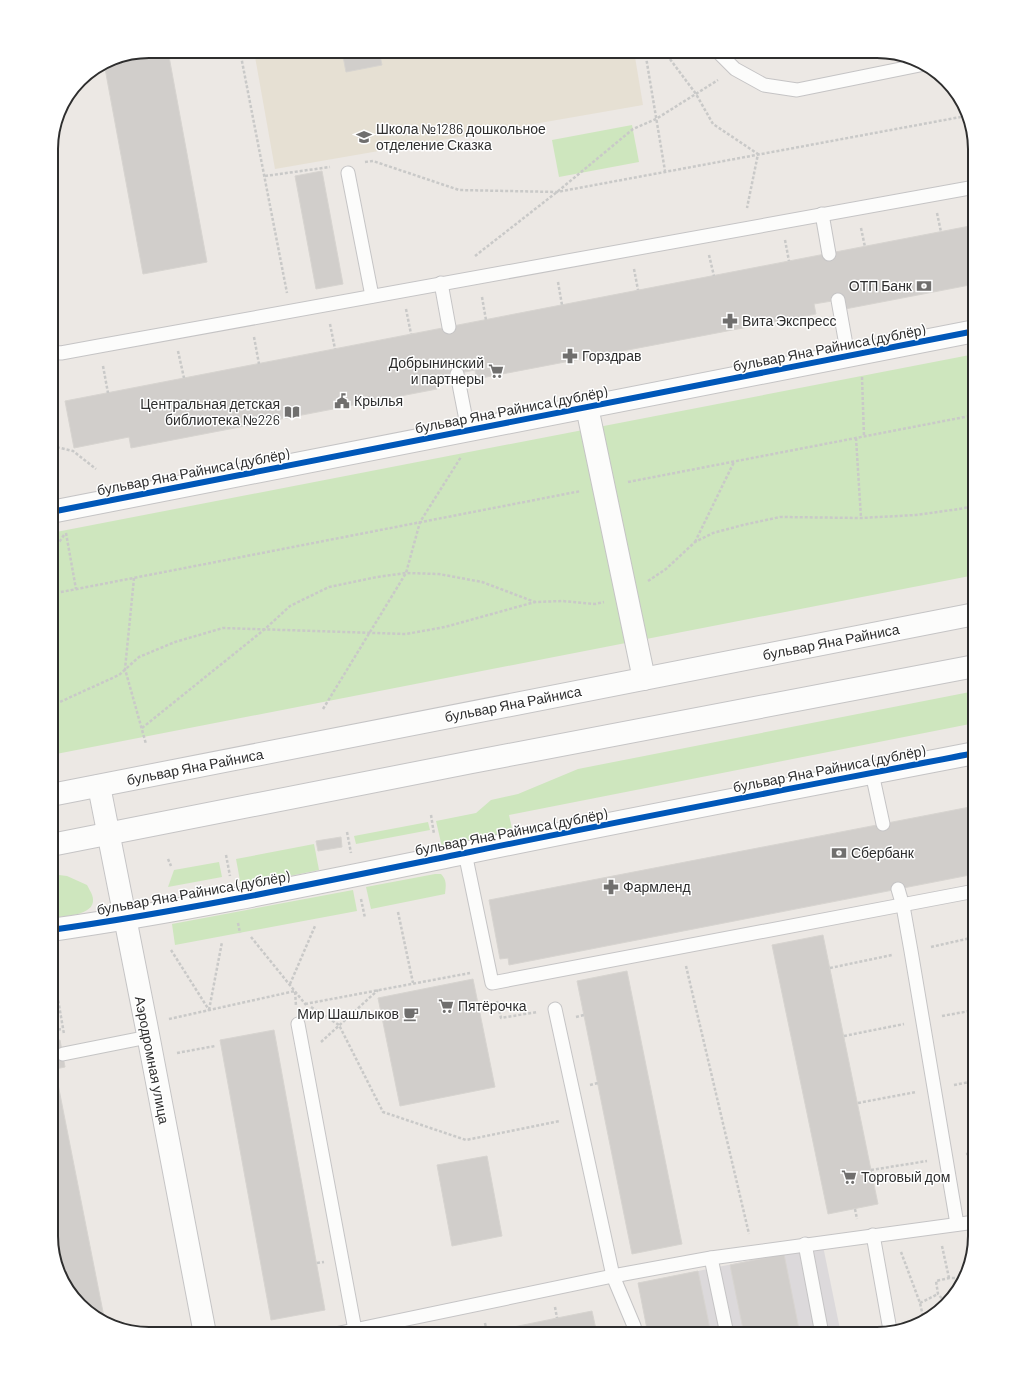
<svg xmlns="http://www.w3.org/2000/svg" width="1026" height="1385" viewBox="0 0 1026 1385" font-family="Barlow,sans-serif">
<style>
.industrial{fill:#dcd9db}
.education{fill:#e6e0d3}
.green{fill:#cee6be}
.building{fill:#d1cecb;stroke:#d7d4d0}
.lines{fill:none;stroke-linecap:round;stroke-linejoin:round}
.service-casing{stroke:#c5c4c5;stroke-width:15}
.minor-casing{stroke:#c5c4c5;stroke-width:24}
.secondary-casing{stroke:#c5c4c5;stroke-width:24}
.path{stroke:#c9c9c8;stroke-width:2.5;stroke-dasharray:3 2;stroke-linecap:butt}
.service{stroke:#fcfcfb;stroke-width:13}
.minor{stroke:#fcfcfb;stroke-width:22}
.secondary{stroke:#fcfcfb;stroke-width:22}
.cycleway-casing{stroke:#fff;stroke-width:8}
.cycleway{stroke:#0057b8;stroke-width:6}
.labels{text-anchor:middle;stroke-width:3;stroke-linejoin:round;paint-order:stroke}
.poi-label{font-size:14px;fill:#2e2e2e;stroke:#fff;text-anchor:start}
.street-label{font-size:14px;fill:#2e2e2e;stroke:#fff}
.rim{fill:none;stroke:#2e2e2e;stroke-width:2}
</style>
<rect width="100%" height="100%" fill="#ece8e4"/>
<!-- industrial -->
<path class="industrial" d="M823,1246L841,1334H648L638,1283Z"/>
<!-- education -->
<path class="education" d="M254,51H634L643,105L275,169Z"/>
<!-- green -->
<g class="green">
<path d="M632,125L639,162L559,177L552,140Z"/>
<path d="M975,354V575L51,755V533Z"/>
<path d="M975,691V723L509,815L513,833L442,847L436,821L476,813L491,800L518,794L578,769Z"/>
<path d="M428,822L430,830L356,844L354,836Z"/>
<path d="M314,844L319,870L241,886L236,859Z"/>
<path d="M219,862L222,877L168,887L174,870Z"/>
<path d="M51,874L67,876L87,885C89,889 93,895 93,899C95,916 62,916 51,918Z"/>
<path d="M435,874H441C447,880 446,886 445,894L371,909L366,887Z"/>
<path d="M353,890L357,911L175,945L172,924Z"/>
</g>
<!-- building -->
<g class="building">
<path d="M149,51H168L207,262L143,274L104,63L112,58Z"/>
<path d="M342,51H379L382,65L346,72Z"/>
<path d="M783,51H800L783,54Z"/>
<path d="M817,51H838L818,55Z"/>
<path d="M847,51H862L847,54Z"/>
<path d="M322,171L343,284L316,289L295,176Z"/>
<path d="M975,225V284L845,309L838,300L814,304L816,314L476,379L475,370L435,378L437,389L131,448L129,437L74,448L65,401Z"/>
<path d="M975,806V874L509,965L508,958L500,959L489,900Z"/>
<path d="M341,837L342,847L318,851L316,841Z"/>
<path d="M975,901V918L972,902Z"/>
<path d="M823,935L878,1204L828,1214L772,945Z"/>
<path d="M627,971L682,1244L632,1254L577,981Z"/>
<path d="M473,979L495,1087L400,1106L378,998Z"/>
<path d="M51,1021L55,1041L60,1040L65,1067L51,1070Z"/>
<path d="M274,1030L325,1310L271,1320L220,1040Z"/>
<path d="M55,1069L105,1322L100,1321L64,1285L51,1236V1070Z"/>
<path d="M487,1156L502,1236L452,1246L437,1165Z"/>
<path d="M784,1254L800,1334H744L730,1265Z"/>
<path d="M698,1271L711,1334H648L638,1283Z"/>
<path d="M592,1311L597,1334H480L557,1318Z"/>
</g>
<g class="lines">
<!-- service casing -->
<g class="service-casing">
<g id="service">
<path d="M717,51L735,69L764,85L797,90L925,64"/>
<path d="M348,173L372,296"/>
<path d="M822,214L829,254"/>
<path d="M441,283L449,327"/>
<path d="M838,300L848,356"/>
<path d="M51,352L61,353L99,346L975,187"/>
<path d="M457,374L468,430"/>
<path d="M872,773L883,824"/>
<path d="M465,853L492,983L975,891"/>
<path d="M898,889L903,906L911,951L957,1224"/>
<path d="M555,1009L613,1276L634,1326L636,1334"/>
<path d="M298,1024L355,1330"/>
<path d="M63,1054L148,1037"/>
<path d="M873,1235L890,1330"/>
<path d="M805,1244L822,1334"/>
<path d="M711,1258L727,1334"/>
<path d="M335,1334L613,1276L711,1258L975,1222"/>
</g>
</g>
<!-- minor casing -->
<g class="minor-casing">
<g id="minor">
<path d="M587,407L644,679"/>
<path d="M51,512L975,331"/>
<path d="M99,786L146,1024L205,1334"/>
<path d="M51,930C190,910 327,881 465,853C634,818 805,786 975,753"/>
</g>
</g>
<!-- secondary casing -->
<g class="secondary-casing">
<g id="secondary">
<path d="M51,795L975,614"/>
<path d="M51,845L472,762L975,666"/>
</g>
</g>
<!-- path -->
<g class="path">
<path d="M240,51L287,293"/>
<path d="M645,51L665,171"/>
<path d="M664,51L696,94L713,124L758,154L747,208"/>
<path d="M365,162L373,161L459,190L557,192L966,116"/>
<path d="M265,176L330,167"/>
<path d="M937,213L941,232"/>
<path d="M861,228L865,247"/>
<path d="M785,240L789,261"/>
<path d="M709,255L714,276"/>
<path d="M475,256L557,192L633,129L656,119L718,80"/>
<path d="M634,269L638,290"/>
<path d="M558,282L562,305"/>
<path d="M482,297L486,320"/>
<path d="M406,309L411,334"/>
<path d="M330,324L335,349"/>
<path d="M254,337L259,364"/>
<path d="M178,351L184,378"/>
<path d="M103,366L108,393"/>
<path d="M862,377L864,436"/>
<path d="M856,438L861,518"/>
<path d="M52,446L73,451L96,469"/>
<path d="M56,477L58,486"/>
<path d="M628,482L975,415"/>
<path d="M66,533L76,589"/>
<path d="M695,542L734,462"/>
<path d="M51,554L64,535"/>
<path d="M134,578L125,669L146,744"/>
<path d="M648,581L666,569L695,542L713,533L743,525L780,517L861,518L916,515L959,509L975,506"/>
<path d="M51,594L581,491"/>
<path d="M51,706L119,675L139,657L175,642L223,628L406,634L445,627L535,602L562,601L595,604L604,602"/>
<path d="M323,709L406,573L420,522L461,457"/>
<path d="M142,728L265,629L290,606L329,587L377,577L406,573L439,574L482,582L535,602"/>
<path d="M431,815L434,834"/>
<path d="M347,832L351,853"/>
<path d="M226,855L230,876"/>
<path d="M168,859L171,866"/>
<path d="M361,899L365,918"/>
<path d="M398,912L413,983"/>
<path d="M238,923L240,933"/>
<path d="M251,937L306,1005"/>
<path d="M931,947L975,937"/>
<path d="M171,950L209,1010"/>
<path d="M686,966L749,1234"/>
<path d="M830,968L892,955"/>
<path d="M53,971L64,1034"/>
<path d="M290,984L315,926"/>
<path d="M497,1001L501,1018L537,1012"/>
<path d="M305,1004L470,973"/>
<path d="M311,1007L339,1025L383,1112L466,1140L560,1121"/>
<path d="M209,1010L222,942"/>
<path d="M942,1016L975,1010"/>
<path d="M576,1017L584,1015"/>
<path d="M169,1019L295,991L296,1006"/>
<path d="M53,1030L63,1029"/>
<path d="M844,1036L904,1024"/>
<path d="M321,1042L378,990"/>
<path d="M177,1053L215,1046"/>
<path d="M590,1085L598,1083"/>
<path d="M954,1085L975,1081"/>
<path d="M858,1103L916,1092"/>
<path d="M966,1154L975,1153"/>
<path d="M871,1170L927,1161"/>
<path d="M855,1209L857,1219"/>
<path d="M942,1246L949,1278"/>
<path d="M901,1252L920,1303L924,1321"/>
<path d="M317,1263L324,1262"/>
<path d="M945,1302L938,1294L936,1281L949,1278H964"/>
<path d="M920,1303L938,1294"/>
<path d="M555,1307L557,1318"/>
<path d="M485,1323L487,1332"/>
</g>
<!-- service -->
<use href="#service" class="service"/>
<!-- minor -->
<use href="#minor" class="minor"/>
<!-- secondary -->
<use href="#secondary" class="secondary"/>
<!-- cycleway casing -->
<g class="cycleway-casing">
<g id="cycleway">
<path d="M51,512L975,331"/>
<path d="M51,930C190,910 327,881 465,853C634,818 805,786 975,753"/>
</g>
</g>
<!-- cycleway -->
<use href="#cycleway" class="cycleway"/>
</g>
<!-- icons -->
<defs>
<g id="school-bare" transform="scale(1.2)"><path d="M0-5L7-2L0 1L-7-2ZM-4 1L0 2.5L4 1V4Q0 6-4 4Z" fill="#706f6e" stroke="#fff" stroke-width="2.5" paint-order="stroke"/></g>
<g id="bank-bare" transform="scale(1.2)"><path d="M-6-4H6V4H-6ZM0-2.3a2.3 2.3 0 1 0 0 4.6a2.3 2.3 0 1 0 0-4.6Z" fill="#706f6e" stroke="#fff" stroke-width="2.5" paint-order="stroke"/></g>
<g id="pharmacy-bare" transform="scale(1.2)"><path d="M-2-6h4v4h4v4h-4v4h-4v-4h-4v-4h4Z" fill="#706f6e" stroke="#fff" stroke-width="2.5" paint-order="stroke"/></g>
<g id="supermarket-bare" transform="scale(1.2)"><path d="M-6-5.5h2.5l.6 2H6L4.5 2H-2.5L-4.4-4H-6ZM-1.5 3.2a1.3 1.3 0 1 0 .1 0ZM3 3.2a1.3 1.3 0 1 0 .1 0Z" fill="#706f6e" stroke="#fff" stroke-width="2.5" paint-order="stroke"/></g>
<g id="civic-bare" transform="scale(1.2)"><path d="M-.6-6.5H3V-4.5H.6V-3L4-1V1h2V6H-6V1h2V-1L-.6-3ZM-1.2 2.5V6h2.4V2.5Z" fill="#706f6e" stroke="#fff" stroke-width="2.5" paint-order="stroke"/></g>
<g id="library-bare" transform="scale(1.2)"><path d="M-6-4Q-3-5.5-.7-3.5V5Q-3 3-6 4ZM6-4Q3-5.5 .7-3.5V5Q3 3 6 4Z" fill="#706f6e" stroke="#fff" stroke-width="2.5" paint-order="stroke"/></g>
<g id="cafe-bare" transform="scale(1.2)"><path d="M-5.5-4.5H6V0H3Q3 3.5 0 3.5H-2.5Q-5.5 3.5-5.5 0ZM3-3.2v2h1.7v-2ZM-6 4.5H4V6H-6Z" fill="#706f6e" stroke="#fff" stroke-width="2.5" paint-order="stroke"/></g>
</defs>
<g fill-rule="evenodd">
<use href="#school-bare" x="364" y="137"/>
<use href="#bank-bare" x="924" y="286"/>
<use href="#pharmacy-bare" x="730" y="321"/>
<use href="#pharmacy-bare" x="570" y="356"/>
<use href="#supermarket-bare" x="496" y="371"/>
<use href="#civic-bare" x="342" y="401"/>
<use href="#library-bare" x="292" y="412"/>
<use href="#bank-bare" x="839" y="853"/>
<use href="#pharmacy-bare" x="611" y="887"/>
<use href="#supermarket-bare" x="446" y="1006"/>
<use href="#cafe-bare" x="411" y="1014"/>
<use href="#supermarket-bare" x="849" y="1177"/>
</g>
<g class="labels">
<!-- poi labels -->
<g class="poi-label">
<text x="376" y="134">Школа №1286 дошкольное<tspan x="376" dy="16">отделение Сказка</tspan></text>
<text x="912" y="291" text-anchor="end">ОТП Банк</text>
<text x="742" y="326">Вита Экспресс</text>
<text x="582" y="361">Горздрав</text>
<text x="484" y="368" text-anchor="end">Добрынинский<tspan x="484" dy="16">и партнеры</tspan></text>
<text x="354" y="406">Крылья</text>
<text x="280" y="409" text-anchor="end">Центральная детская<tspan x="280" dy="16">библиотека №226</tspan></text>
<text x="851" y="858">Сбербанк</text>
<text x="623" y="892">Фармленд</text>
<text x="458" y="1011">Пятёрочка</text>
<text x="399" y="1019" text-anchor="end">Мир Шашлыков</text>
<text x="861" y="1182">Торговый дом</text>
</g>
<!-- street labels -->
<g class="street-label">
<text transform="translate(829 348) rotate(-11)" y="5">бульвар Яна Райниса (дублёр)</text>
<text transform="translate(511 410) rotate(-11)" y="5">бульвар Яна Райниса (дублёр)</text>
<text transform="translate(193 472) rotate(-11)" y="5">бульвар Яна Райниса (дублёр)</text>
<text transform="translate(831 642) rotate(-11)" y="5">бульвар Яна Райниса</text>
<text transform="translate(513 704) rotate(-11)" y="5">бульвар Яна Райниса</text>
<text transform="translate(195 767) rotate(-11)" y="5">бульвар Яна Райниса</text>
<text transform="translate(829 769) rotate(-11)" y="5">бульвар Яна Райниса (дублёр)</text>
<text transform="translate(511 832) rotate(-11)" y="5">бульвар Яна Райниса (дублёр)</text>
<text transform="translate(193 893) rotate(-10)" y="5">бульвар Яна Райниса (дублёр)</text>
<text transform="translate(152 1060) rotate(79)" y="5">Аэродромная улица</text>
</g>
</g>
<!-- crop -->
<path d="M0 0H1026V1385H0ZM149 58H877A91 91 0 0 1 968 149V1236A91 91 0 0 1 877 1327H149A91 91 0 0 1 58 1236V149A91 91 0 0 1 149 58Z" fill="#fff" fill-rule="evenodd"/>
<path class="rim" d="M149 58H877A91 91 0 0 1 968 149V1236A91 91 0 0 1 877 1327H149A91 91 0 0 1 58 1236V149A91 91 0 0 1 149 58Z"/>
</svg>
